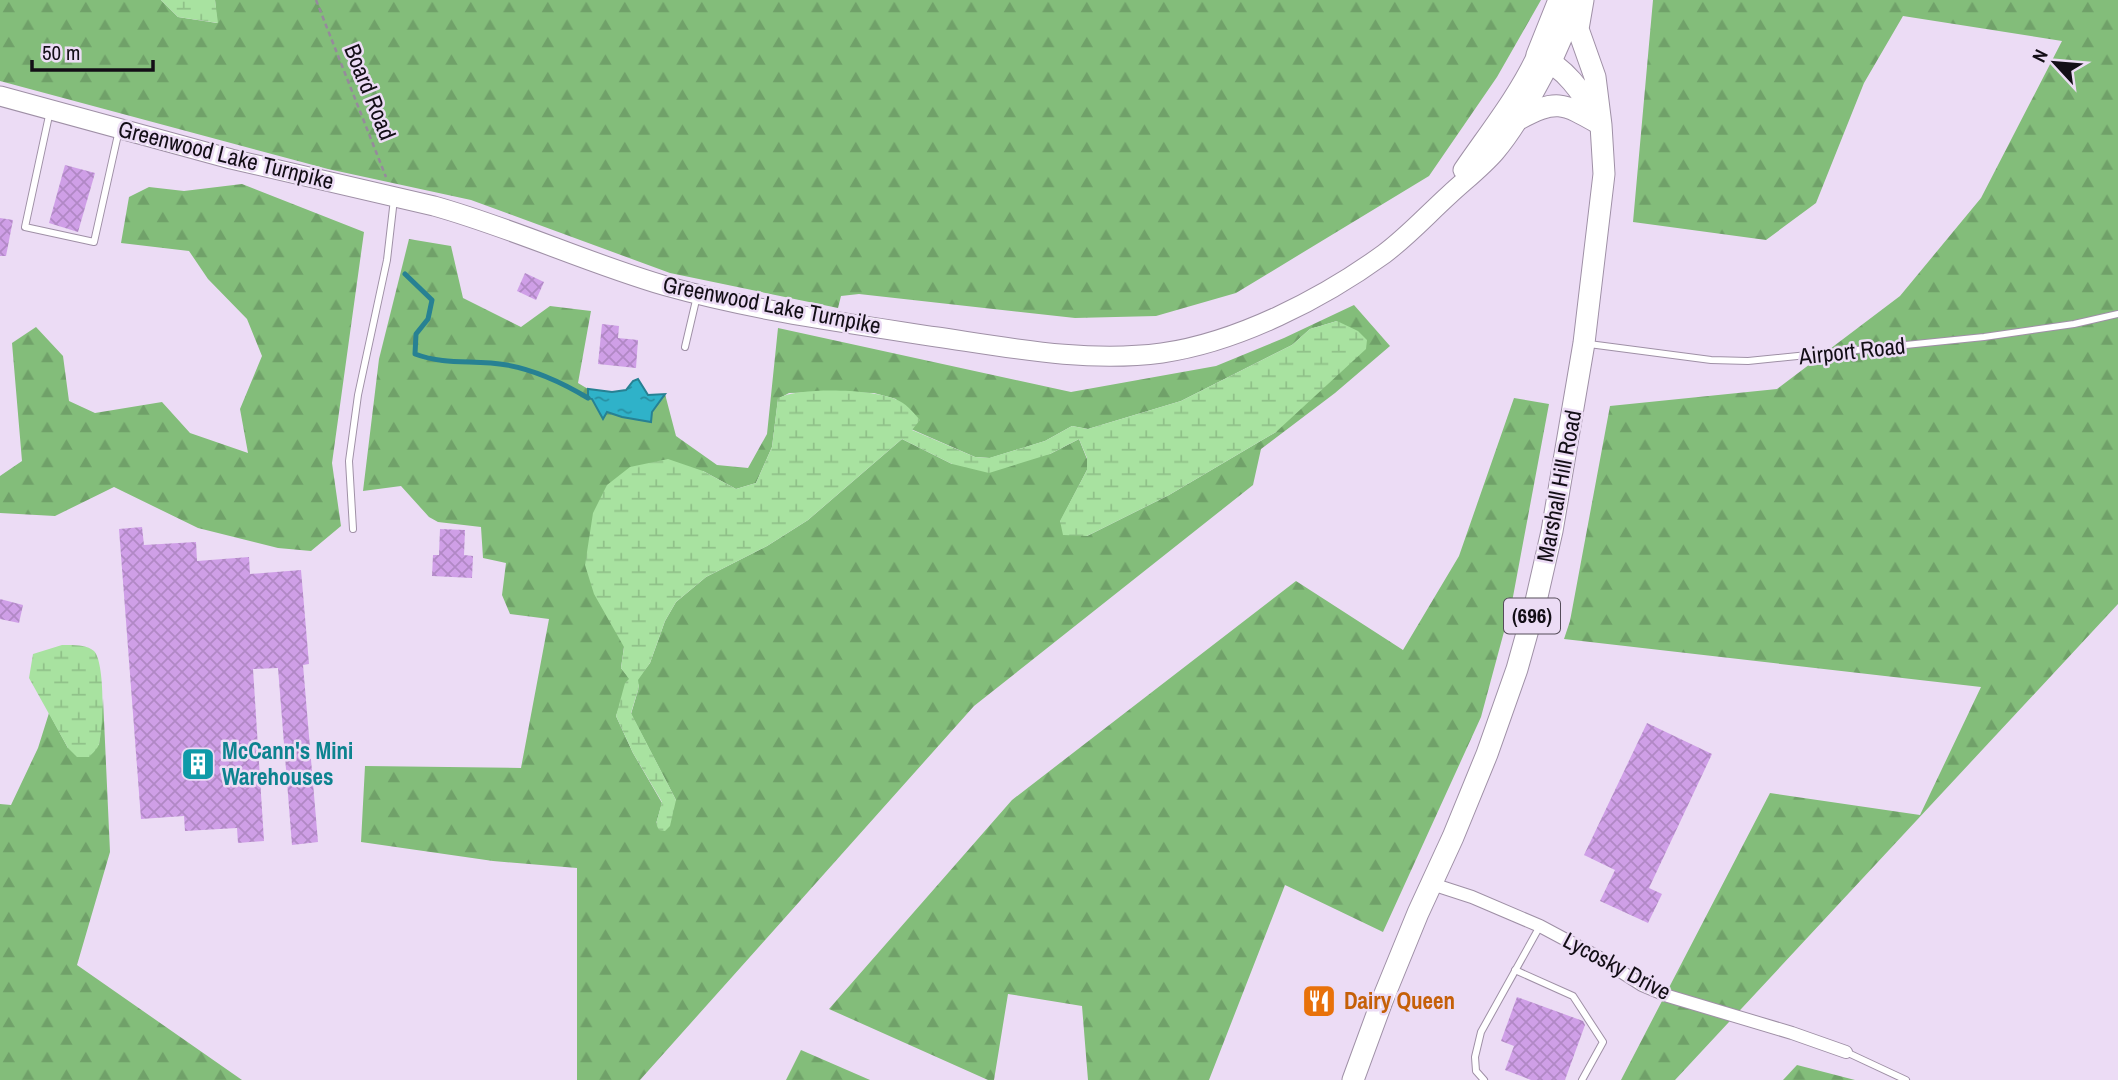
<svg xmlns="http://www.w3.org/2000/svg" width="2118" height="1080" viewBox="0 0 2118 1080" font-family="'Archivo Narrow',sans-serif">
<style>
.forest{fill:url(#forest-firs);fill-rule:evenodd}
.wetland{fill:url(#wetland-marsh)}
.water{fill:url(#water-ripples);stroke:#278193;stroke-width:2}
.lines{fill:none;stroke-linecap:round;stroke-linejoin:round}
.stream{stroke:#278193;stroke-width:5}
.building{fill:url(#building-cross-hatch)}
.service-casing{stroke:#9f90a6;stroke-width:8}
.minor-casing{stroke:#9f90a6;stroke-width:14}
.secondary-casing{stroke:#9f90a6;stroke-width:21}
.primary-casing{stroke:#9f90a6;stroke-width:23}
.path{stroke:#968a9c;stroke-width:2.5;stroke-dasharray:5 3.5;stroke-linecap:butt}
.service{stroke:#fff;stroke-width:6}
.minor{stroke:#fff;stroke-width:12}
.secondary{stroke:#fff;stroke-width:19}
.primary{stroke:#fff;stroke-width:21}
.labels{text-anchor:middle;stroke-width:5;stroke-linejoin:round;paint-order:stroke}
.shield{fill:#ecdcf5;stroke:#544c59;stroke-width:2}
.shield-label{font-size:21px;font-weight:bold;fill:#130e16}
.street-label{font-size:23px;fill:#130e16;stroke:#ecdcf5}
.culture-label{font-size:23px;font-weight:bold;fill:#0d838f;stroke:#ecdcf5;text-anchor:start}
.food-label{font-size:23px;font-weight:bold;fill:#c56008;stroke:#ecdcf5;text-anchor:start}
</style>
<defs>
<pattern id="forest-firs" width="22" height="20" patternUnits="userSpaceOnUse" patternTransform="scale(1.75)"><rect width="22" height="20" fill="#83bd7a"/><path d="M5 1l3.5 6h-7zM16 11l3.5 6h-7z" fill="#70a169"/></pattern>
<pattern id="wetland-marsh" width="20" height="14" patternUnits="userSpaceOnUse" patternTransform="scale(1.75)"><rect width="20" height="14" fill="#a8e2a0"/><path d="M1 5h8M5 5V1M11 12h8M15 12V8" fill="none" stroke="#90c189"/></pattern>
<pattern id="water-ripples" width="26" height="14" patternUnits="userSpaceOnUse" patternTransform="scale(1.75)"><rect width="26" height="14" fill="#2fb2c9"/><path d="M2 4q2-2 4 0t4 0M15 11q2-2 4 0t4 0" fill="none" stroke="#278fa2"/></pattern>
<pattern id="building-cross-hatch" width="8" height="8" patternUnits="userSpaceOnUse" patternTransform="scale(1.75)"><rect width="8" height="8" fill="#cf9fe7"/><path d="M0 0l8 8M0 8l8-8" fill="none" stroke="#b188c5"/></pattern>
</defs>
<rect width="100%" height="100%" fill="#ecdcf5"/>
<!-- forest -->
<g class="forest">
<path d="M0,0H161L178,17L217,23L215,0H1541L1497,77L1429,176L1236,293L1156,316L1075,318L859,294L841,296L838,308L670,273L471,200L328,169L0,81Z"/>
<path d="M1653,0H2118V604L1675,1080H1621L1770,793L1920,815L1981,687L1564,639L1570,621L1610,406L1777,389L1900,296L1981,198L2062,41L1903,16L1864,83L1816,203L1766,240L1633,222Z"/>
<path d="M242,184L364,232L332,463L341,526L311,551L278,548L198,528L114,487L55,516L0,513V476L22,461L12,343L36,327L63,356L69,401L95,413L162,402L190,433L248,453L240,409L262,356L247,319L208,279L189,251L121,243L129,197L149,187L184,191Z"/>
<path d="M409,239L451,246L463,298L521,327L550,306L591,311L578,383L588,389V397L592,399L602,418L607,412L622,417L652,412L665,394L676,436L717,465L748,468L767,434L778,328L1071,392L1216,366L1284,338L1354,305L1390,346L1335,393L1261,449L1253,485L974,706L640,1080H577V868L493,861L361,842L365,766L521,768L549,619L510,614L502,595L506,563L483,558L481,527L438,522L429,517L401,486L363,491L379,359ZM1337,321L1276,432L1169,495L1087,536L1060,522L1087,470V459L1079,439L1050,454L952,464L902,439L808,520L767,546L706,577L676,602L665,621L650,663L637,680L639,687L631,714L676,800L656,824L662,803L633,753L616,716L630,679L621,668L624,647L703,471L736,489L756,483L772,447L778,399L789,393L827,392L874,393L896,399L911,429L975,457L990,458L1045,441L1072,426L1088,429L1181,401L1292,345L1310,329Z"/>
<path d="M1514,398L1549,404L1512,602L1481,717L1383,932L1285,885L1209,1080H1088L1082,1006L1008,994L994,1080H988L829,1009L1012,800L1296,581L1403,650L1459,556Z"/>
<path d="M103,698L110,852L77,965L242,1080H0V804L11,805L38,748L49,713L68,748L99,745Z"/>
<path d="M801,1050L870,1080H786Z"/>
<path d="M1797,1065L1855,1080H1783Z"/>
</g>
<!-- wetland -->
<g class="wetland">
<path d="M161,0H215L218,23L178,17Z"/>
<path d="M1337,321L1358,331L1367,340L1366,349L1276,432L1169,495L1087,536L1063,535L1060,521L1087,470V458L1079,439L1050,454L989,473L952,464L902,439L808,520L767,546L706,577L676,602L665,621L650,663L638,680L639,687L631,713L676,800L670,826L665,831L659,830L656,824L662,802L633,753L616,716L625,683L629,679L621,668L624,647L594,594L585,565L593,513L607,485L630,467L668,459L703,471L736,489L756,483L772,447L778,398C802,387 870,389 895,399C906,403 912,411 920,420L912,430L975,457L989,458L1045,441L1072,426L1088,429L1181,401L1292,345L1310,329Z"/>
<path d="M62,645C72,645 86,644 94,651C105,662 104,729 99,744C98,748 93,753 89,757H77L68,748L29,678L33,654Z"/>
</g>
<!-- water -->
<path class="water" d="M638,379L648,395L665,394L652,412L651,422L622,417L607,412L603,419L592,399L588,398V389L612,392L626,390L633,381Z"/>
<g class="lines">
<!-- stream -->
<path class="stream" d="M405,274L432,300L428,319L416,334L415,354C447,366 474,359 507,365C535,370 563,383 588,398"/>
</g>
<!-- building -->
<g class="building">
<path d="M65,165L95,173L78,232L49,223Z"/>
<path d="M0,218L13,220L6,256H0Z"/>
<path d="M525,273L544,282L536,300L517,291Z"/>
<path d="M602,324L619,326L618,338L638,340L636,368L598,364Z"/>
<path d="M142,527L144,545L196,542L197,561L249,557L250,574L301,570L309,664L303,665L318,842L292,845L278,668L253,669L264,841L238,843L237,828L185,831L184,816L141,819L119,529Z"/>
<path d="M440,529L465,530L464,555L473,556L472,578L432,576L433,555H439Z"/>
<path d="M0,599L23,605L19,623L0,619Z"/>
<path d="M1647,723L1712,754L1649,888L1662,894L1648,923L1600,901L1615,870L1584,855Z"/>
<path d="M1517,997L1583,1021L1585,1025L1565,1080H1531L1505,1070L1514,1046L1501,1041Z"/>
</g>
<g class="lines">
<!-- service casing -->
<g class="service-casing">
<g id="service">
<path d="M50,111L25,227L94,242L119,130"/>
<path d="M1589,344L1711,360L1748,361L1984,337L2074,324L2118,314"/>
<path d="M685,347L697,296"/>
<path d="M353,529L349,461L358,395L387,260L394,199"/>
<path d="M1515,970L1573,996L1603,1042L1582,1080"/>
<path d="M1846,1052L1906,1080"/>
<path d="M1484,1080L1476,1071L1475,1057L1481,1032L1540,926"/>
</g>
</g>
<!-- minor casing -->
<g class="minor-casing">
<path id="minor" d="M1432,884L1472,897L1540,926L1598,957L1642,985L1668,996L1792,1033L1846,1052"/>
</g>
<!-- secondary casing -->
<g class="secondary-casing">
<g id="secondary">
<path d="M0,96L231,159L434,206C513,228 587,263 666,286C755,311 846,323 937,337C1011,348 1087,363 1162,353C1238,342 1322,299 1384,254C1408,236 1427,215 1449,195C1464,181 1482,167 1495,152C1518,125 1534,92 1551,61"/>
<path d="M1463,170C1489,132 1518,96 1537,55"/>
</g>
</g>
<!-- primary casing -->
<g class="primary-casing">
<g id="primary">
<path d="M1559,0L1537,55C1566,68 1581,91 1597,118"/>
<path d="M1551,61L1574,9"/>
<path d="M1517,120C1556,99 1562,102 1600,124"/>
<path d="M1353,1080L1382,1001L1418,913L1453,837L1487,754L1517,669L1536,601L1552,531L1584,343L1604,174L1601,125L1595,77L1578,29L1583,0"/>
</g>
</g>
<!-- path -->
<path class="path" d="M316,0L386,177"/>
<!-- service -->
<use href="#service" class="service"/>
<!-- minor -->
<use href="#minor" class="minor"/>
<!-- secondary -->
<use href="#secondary" class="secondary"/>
<!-- primary -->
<use href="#primary" class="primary"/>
</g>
<!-- icons -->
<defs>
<g id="building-square" transform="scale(1.75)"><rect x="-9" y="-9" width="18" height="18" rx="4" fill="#0f9aa8" stroke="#ecdcf5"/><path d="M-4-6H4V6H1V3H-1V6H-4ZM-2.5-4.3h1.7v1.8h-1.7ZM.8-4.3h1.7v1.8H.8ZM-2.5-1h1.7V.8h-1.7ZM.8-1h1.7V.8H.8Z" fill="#fff"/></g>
<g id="restaurant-square" transform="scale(1.75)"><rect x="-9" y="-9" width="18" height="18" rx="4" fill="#e8710a" stroke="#ecdcf5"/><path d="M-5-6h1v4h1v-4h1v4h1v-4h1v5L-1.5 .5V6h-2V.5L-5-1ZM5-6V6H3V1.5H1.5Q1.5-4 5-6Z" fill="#fff"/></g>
</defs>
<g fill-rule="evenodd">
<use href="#building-square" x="198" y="764"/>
<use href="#restaurant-square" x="1319" y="1001"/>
</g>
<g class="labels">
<!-- shield labels -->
<rect class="shield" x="1504" y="598.5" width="56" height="35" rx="5"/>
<g class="shield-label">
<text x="1532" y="623">(696)</text>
</g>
<!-- street labels -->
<g class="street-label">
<text transform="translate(370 92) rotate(68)" y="8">Board Road</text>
<text transform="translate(226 155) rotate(14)" y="8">Greenwood Lake Turnpike</text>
<text transform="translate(772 305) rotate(11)" y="8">Greenwood Lake Turnpike</text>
<text transform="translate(1852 351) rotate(-6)" y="8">Airport Road</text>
<text transform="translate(1559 486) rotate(-79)" y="8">Marshall Hill Road</text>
<text transform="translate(1617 966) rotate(28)" y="8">Lycosky Drive</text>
</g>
<!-- culture labels -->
<g class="culture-label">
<text x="222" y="759">McCann's Mini<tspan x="222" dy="26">Warehouses</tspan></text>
</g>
<!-- food labels -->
<g class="food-label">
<text x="1344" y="1009">Dairy Queen</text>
</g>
</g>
<!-- north arrow -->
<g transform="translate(2055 63) rotate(296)" stroke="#ecdcf5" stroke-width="5" paint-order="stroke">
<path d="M0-5L12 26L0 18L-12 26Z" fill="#130e16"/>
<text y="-10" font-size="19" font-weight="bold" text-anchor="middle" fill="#130e16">N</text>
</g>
<!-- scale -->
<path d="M32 60v10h121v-10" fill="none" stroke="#130e16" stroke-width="3.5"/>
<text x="42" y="60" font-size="21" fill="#130e16" stroke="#ecdcf5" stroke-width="5" paint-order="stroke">50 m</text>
</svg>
